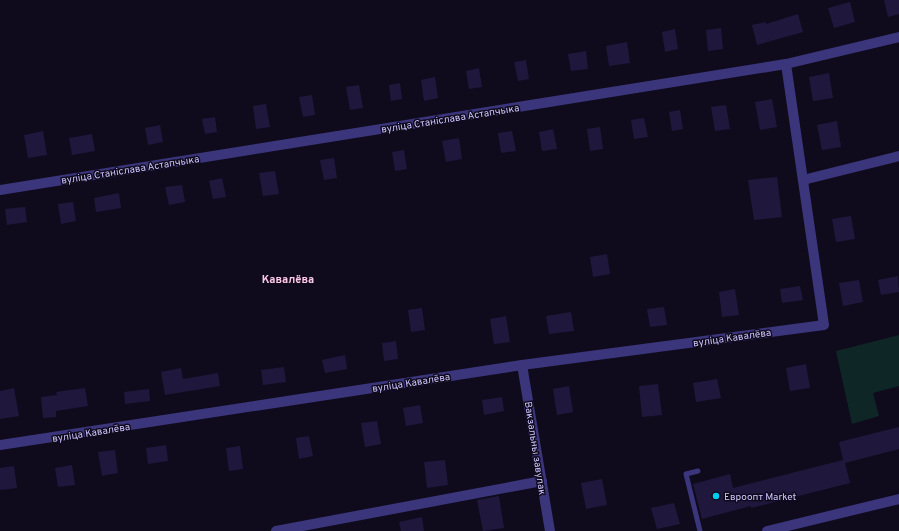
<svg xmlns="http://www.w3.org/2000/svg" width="899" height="531" viewBox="0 0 899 531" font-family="Overpass,sans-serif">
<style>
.green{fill:#0e2626}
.building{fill:#20173d}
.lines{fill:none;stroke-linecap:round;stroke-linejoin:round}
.lane{stroke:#3b357c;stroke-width:5}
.street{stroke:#3b357c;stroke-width:10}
.poi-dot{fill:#00ccf1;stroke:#0f0b1c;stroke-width:1.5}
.labels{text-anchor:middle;stroke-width:3;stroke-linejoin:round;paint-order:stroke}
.street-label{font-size:10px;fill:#cfc6ff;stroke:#0f0b1c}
.poi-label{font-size:10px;fill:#cfc6ff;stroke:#0f0b1c;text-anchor:start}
.neighbourhood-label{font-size:11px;font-weight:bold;fill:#ffc8e8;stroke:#0f0b1c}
</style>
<rect width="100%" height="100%" fill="#0f0b1c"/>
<!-- green -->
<path class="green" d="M899,335V386L873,393L879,416L852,424L836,351Z"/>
<!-- building -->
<g class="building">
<path d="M884,0H899V14L888,17Z"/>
<path d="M850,2L855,22L834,28L828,8Z"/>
<path d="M798,14L803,32L757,45L752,25L766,22V24Z"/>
<path d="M721,28L723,49L708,51L706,30Z"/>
<path d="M675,29L678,49L665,52L662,32Z"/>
<path d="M627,42L630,63L609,66L606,46Z"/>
<path d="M586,51L588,69L571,71L568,54Z"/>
<path d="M526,60L529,79L518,81L514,62Z"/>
<path d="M479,68L482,87L469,89L466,71Z"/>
<path d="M829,73L833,98L813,101L809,77Z"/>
<path d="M435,77L438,98L424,101L421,80Z"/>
<path d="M400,83L402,99L391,101L389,85Z"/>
<path d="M359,85L363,108L350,110L346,87Z"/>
<path d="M312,95L315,115L303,117L299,97Z"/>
<path d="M772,99L777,127L760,130L755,102Z"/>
<path d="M266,104L270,127L256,129L253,106Z"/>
<path d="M726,105L730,129L715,131L711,107Z"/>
<path d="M680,110L683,129L672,131L669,112Z"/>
<path d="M215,117L217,132L205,134L202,119Z"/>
<path d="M644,118L648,137L634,139L631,120Z"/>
<path d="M837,121L841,147L822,150L817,125Z"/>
<path d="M160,125L163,142L148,145L145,128Z"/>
<path d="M600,127L603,149L590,151L587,129Z"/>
<path d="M553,129L557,149L542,151L539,132Z"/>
<path d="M43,131L47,155L28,158L24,135Z"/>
<path d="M512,131L516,151L501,153L498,133Z"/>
<path d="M92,134L95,151L72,155L69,138Z"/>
<path d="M459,138L462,159L446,162L442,141Z"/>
<path d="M404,150L407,169L395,171L392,152Z"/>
<path d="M334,158L337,178L324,180L320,160Z"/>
<path d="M275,171L279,194L263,196L259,173Z"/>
<path d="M777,177L782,217L754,220L748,180Z"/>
<path d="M222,178L226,197L213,199L209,181Z"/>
<path d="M182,185L185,202L169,205L165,187Z"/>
<path d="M119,193L121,208L96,212L94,198Z"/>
<path d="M73,202L76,221L61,224L58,204Z"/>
<path d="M25,207L27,222L7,225L5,209Z"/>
<path d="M851,216L855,239L836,242L832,219Z"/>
<path d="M607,254L610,274L593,277L590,257Z"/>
<path d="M898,276L899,292L881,295L878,280Z"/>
<path d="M859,280L863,302L843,306L839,283Z"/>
<path d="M800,286L803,300L782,303L780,289Z"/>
<path d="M735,289L739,315L722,317L719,292Z"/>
<path d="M664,307L667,325L650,327L647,309Z"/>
<path d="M422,308L425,330L411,332L408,310Z"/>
<path d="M571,312L574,331L549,334L546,316Z"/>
<path d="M506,316L510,342L494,344L490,319Z"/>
<path d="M396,341L398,359L384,361L382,343Z"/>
<path d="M345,355L347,369L325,373L322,360Z"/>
<path d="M806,364L810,388L790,391L786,368Z"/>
<path d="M284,367L286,382L263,385L261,370Z"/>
<path d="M181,368L183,379L218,373L220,386L165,395L161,372Z"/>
<path d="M717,379L721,398L696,402L693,383Z"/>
<path d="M658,384L662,415L642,417L639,386Z"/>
<path d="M569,386L573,412L557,415L553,389Z"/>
<path d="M14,388L19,416L0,419V391Z"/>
<path d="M85,388L88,406L56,411V417L43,418L41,397L57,395L56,392Z"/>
<path d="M149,389L150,401L125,404L124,392Z"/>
<path d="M502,397L504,411L484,415L482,400Z"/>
<path d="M420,405L423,423L406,426L403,408Z"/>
<path d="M377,421L381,444L365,447L361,423Z"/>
<path d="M899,427V449L845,463L850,483L751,508V506L702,519L693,484L730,474L733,488L843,460L839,442Z"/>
<path d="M309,436L313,456L299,459L296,438Z"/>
<path d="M166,445L168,461L148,464L146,448Z"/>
<path d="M240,446L243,469L229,471L226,448Z"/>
<path d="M115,450L118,473L102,476L98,452Z"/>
<path d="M445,460L448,485L427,488L424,462Z"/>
<path d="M72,465L75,485L58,487L55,468Z"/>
<path d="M14,466L17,488L0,490V468Z"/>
<path d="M602,479L607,505L586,509L581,483Z"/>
<path d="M499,496L504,528L483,531L477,500Z"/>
<path d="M674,503L680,524L657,529L651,508Z"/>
<path d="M422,517L424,531H401L399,522Z"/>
</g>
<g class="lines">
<!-- lane -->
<path class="lane" d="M698,471L686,474L700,531"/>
<!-- street -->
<g class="street">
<path d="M803,180L899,156"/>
<path d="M0,190L786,64L899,37"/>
<path d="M522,365L550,531"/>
<path d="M0,445L522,365L824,325L786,64"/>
<path d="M276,531L542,481"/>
<path d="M767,531L899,499"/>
</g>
</g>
<!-- markers -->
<circle class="poi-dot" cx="716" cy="496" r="4"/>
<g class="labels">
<!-- street labels -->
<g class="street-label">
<text transform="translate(450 118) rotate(-9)" y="4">вуліца Станіслава Астапчыка</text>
<text transform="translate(130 169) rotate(-9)" y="4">вуліца Станіслава Астапчыка</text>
<text transform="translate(732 337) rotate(-8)" y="4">вуліца Кавалёва</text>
<text transform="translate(411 382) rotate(-9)" y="4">вуліца Кавалёва</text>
<text transform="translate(91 432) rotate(-9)" y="4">вуліца Кавалёва</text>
<text transform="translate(536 448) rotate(81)" y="4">Вакзальны завулак</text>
</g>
<!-- poi labels -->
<g class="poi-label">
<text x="724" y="500">Евроопт Market</text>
</g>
<!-- neighbourhood labels -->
<g class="neighbourhood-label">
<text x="288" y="283">Кавалёва</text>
</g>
</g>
</svg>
